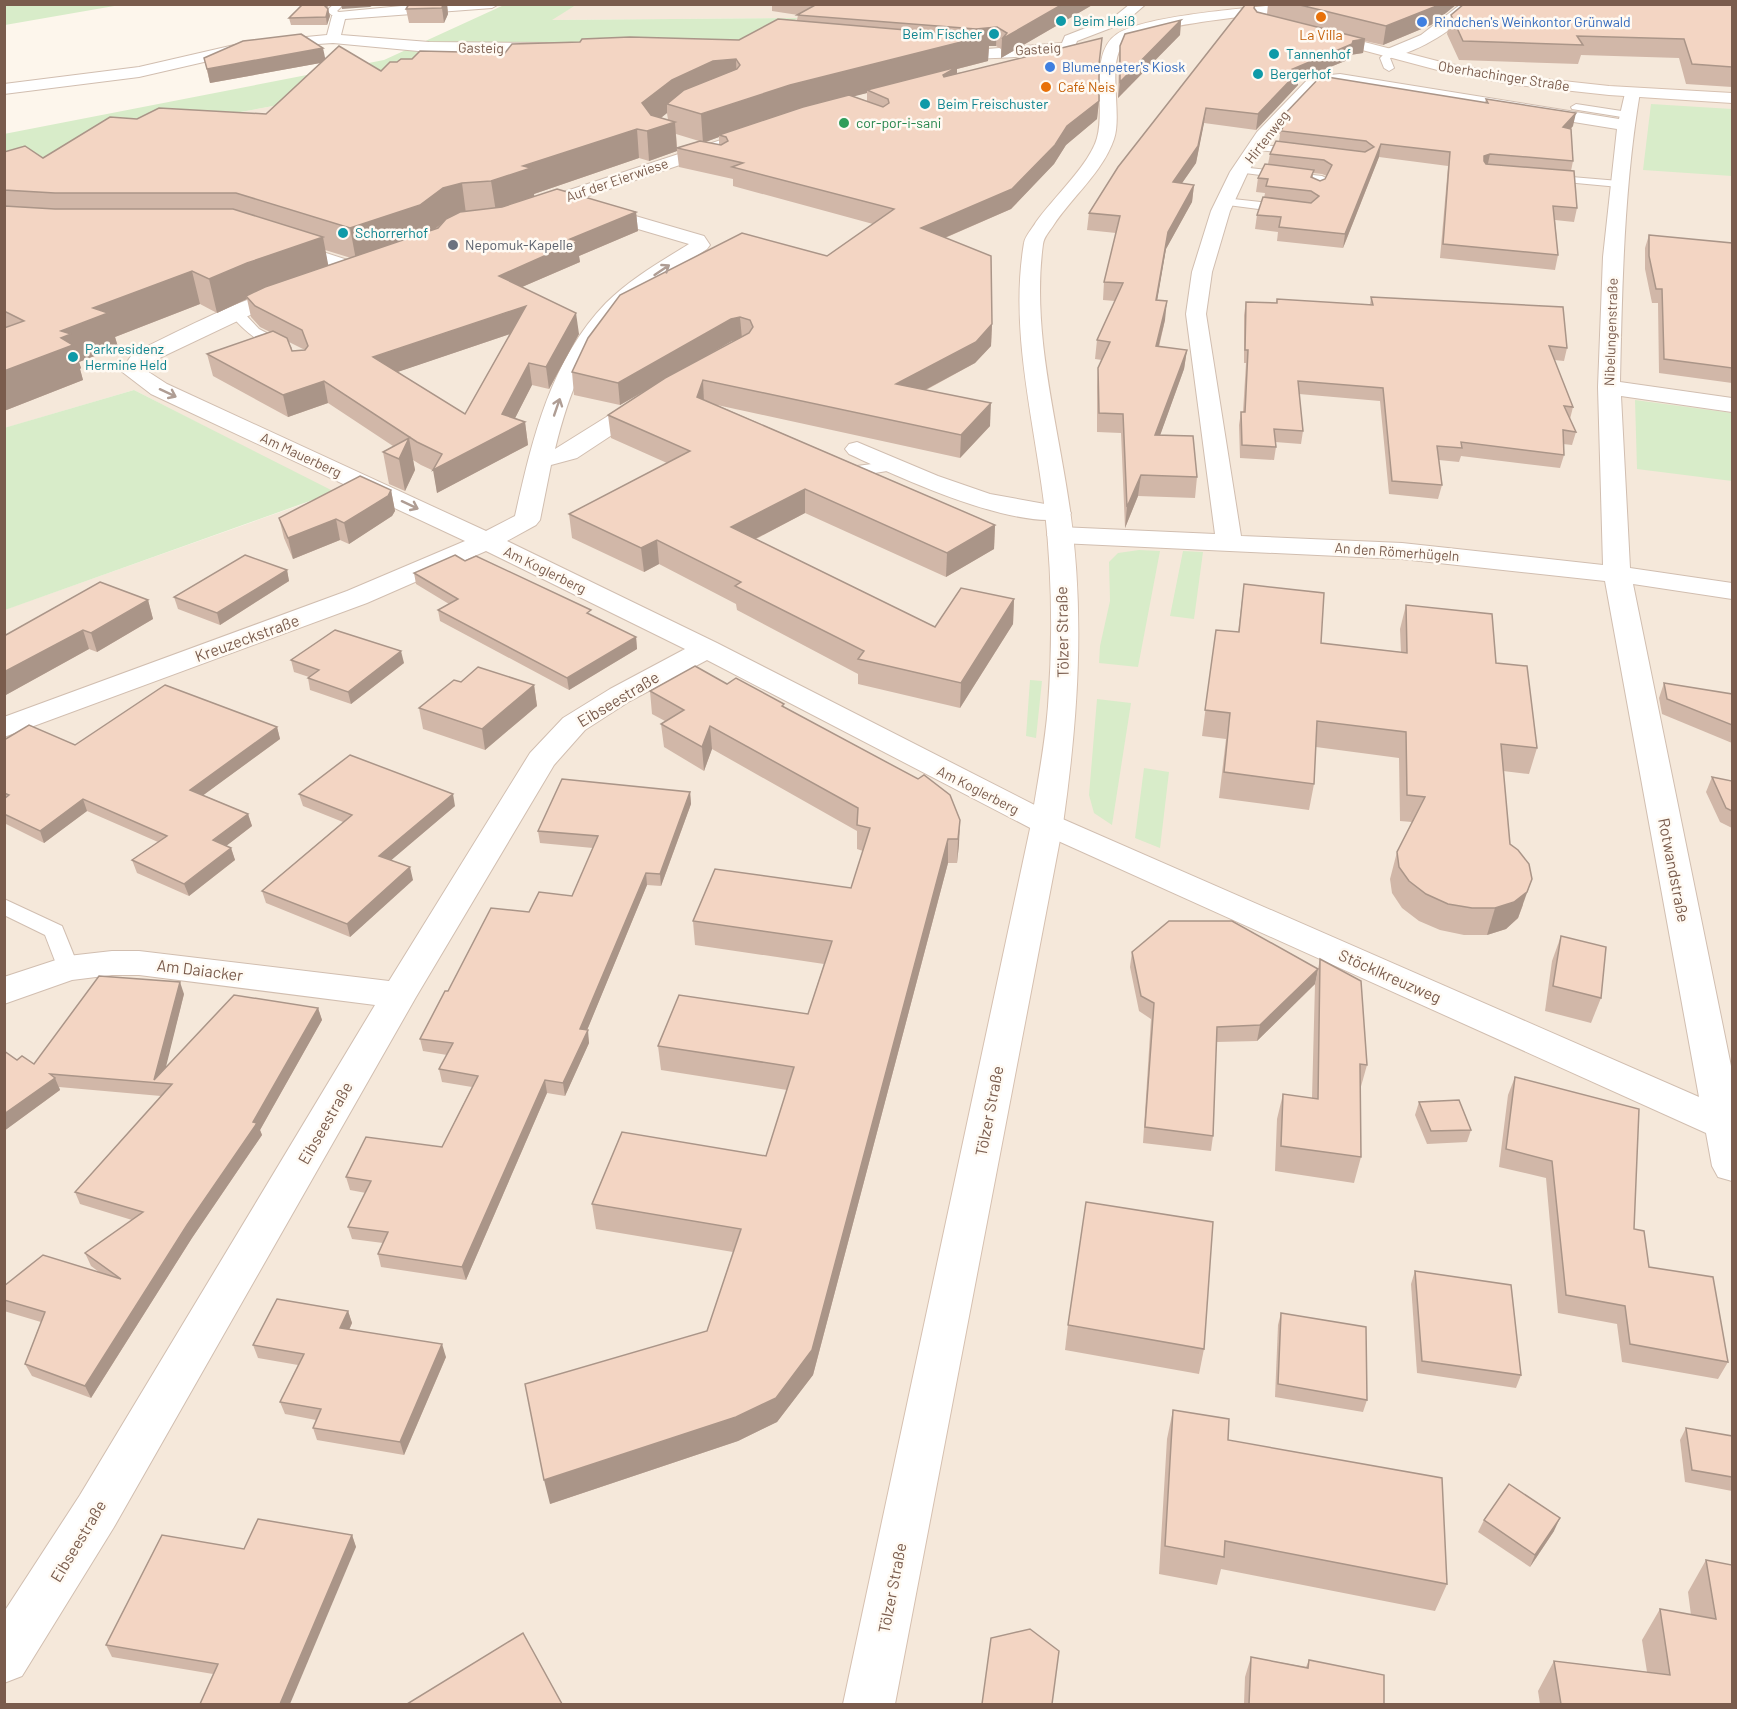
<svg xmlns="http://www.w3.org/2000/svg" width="1737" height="1709" viewBox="0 0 1737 1709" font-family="Barlow,sans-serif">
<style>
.residential{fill:#f5e8da}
.green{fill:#d8ecc9}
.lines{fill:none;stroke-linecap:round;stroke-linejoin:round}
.lane-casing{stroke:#d1beb0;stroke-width:2}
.street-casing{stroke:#d1beb0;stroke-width:2}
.secondary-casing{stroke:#d6c0b0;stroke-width:2}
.lane{fill:#fff;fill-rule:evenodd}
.street{fill:#fff;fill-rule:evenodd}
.secondary{fill:#fff;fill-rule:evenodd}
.wall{fill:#d1b7a8;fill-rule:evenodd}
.shaded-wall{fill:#aa9588}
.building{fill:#f3d5c3;stroke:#aa9588;stroke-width:1.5;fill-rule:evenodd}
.oneway{stroke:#af9d94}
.food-dot{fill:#e8710a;stroke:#fffaf3;stroke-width:2}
.culture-dot{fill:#0f9aa8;stroke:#fffaf3;stroke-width:2}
.shop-dot{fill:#3f7fe0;stroke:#fffaf3;stroke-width:2}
.leisure-dot{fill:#2e9e5b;stroke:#fffaf3;stroke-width:2}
.worship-dot{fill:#6b7280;stroke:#fffaf3;stroke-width:2}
.labels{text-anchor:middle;stroke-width:5;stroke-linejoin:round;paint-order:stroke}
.far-culture-label{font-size:14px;fill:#0d838f;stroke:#fffaf3;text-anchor:start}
.far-shop-label{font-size:14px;fill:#366cbe;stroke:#fffaf3;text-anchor:start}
.far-food-label{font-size:14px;fill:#c56008;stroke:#fffaf3}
.far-street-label{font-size:14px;fill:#7a5c4d;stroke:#fffaf3}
.far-leisure-label{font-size:14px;fill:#27864d;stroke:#fffaf3;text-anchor:start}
.far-worship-label{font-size:14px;fill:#5b616d;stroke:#fffaf3;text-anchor:start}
.street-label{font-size:16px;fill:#7a5c4d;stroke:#fffaf3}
</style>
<rect width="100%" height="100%" fill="#fdf6ec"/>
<!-- residential -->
<path class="residential" d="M576,5H1732V1704H5L4,610L334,493L134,390L5,428V170L235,113L492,66L796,18L550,20Z"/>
<!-- green -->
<g class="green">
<path d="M5,4H120V5L5,25Z"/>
<path d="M504,5H576L552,20L798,18L726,56L492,66L235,113L5,170L4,134L384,60Z"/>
<path d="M1651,104L1732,109V176L1643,170Z"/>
<path d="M134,390L335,492L5,610L4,428Z"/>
<path d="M1635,400L1732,413V481L1637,469Z"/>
<path d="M1139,550L1160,551L1138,667L1099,663L1100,646L1110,601L1109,562L1118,553Z"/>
<path d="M1183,551L1203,552L1194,619L1170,616Z"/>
<path d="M1030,680L1042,681L1036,738L1026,736Z"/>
<path d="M1097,699L1131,703L1112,825L1094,813L1089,795Z"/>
<path d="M1144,768L1169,772L1160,848L1135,838Z"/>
</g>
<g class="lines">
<!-- lane casing -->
<g class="lane-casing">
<g id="lane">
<path d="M334,4H344L337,11L342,14V18H336L326,11Z"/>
<path d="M1387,51L1395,53L1390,58L1394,68L1389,71L1384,68L1380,58Z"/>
<path d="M1576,104L1628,112L1633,115L1628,118L1572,109L1571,107Z"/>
<path d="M1255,144L1300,149L1306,152L1300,155L1251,149L1250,147Z"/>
<path d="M1241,167L1322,176L1328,179L1321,192L1317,193L1311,190L1315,182L1237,172V168Z"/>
<path d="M1548,175L1619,181L1625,184L1619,187L1544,180V176Z"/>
<path d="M1224,198L1289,205L1295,209L1289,213L1220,204L1218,202Z"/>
<path d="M237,310L242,311L259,329L289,345L291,348L289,351C271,355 241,328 230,314Z"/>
<path d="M894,461L899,463L902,466L899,469L857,476L849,471L857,466Z"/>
<path d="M4,899L62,926L79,968L76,974L68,976L60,974L45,935L4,915Z"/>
</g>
</g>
<!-- street casing -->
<g class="street-casing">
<g id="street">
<path d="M422,4H499L492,8L345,19L341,35L429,42L553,43L561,48L553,53L429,52L333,43L288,46L243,53L139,77L4,94V84L139,67L243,43L327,35L332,16L339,12Z"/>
<path d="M1130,4H1146L1124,23L1077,41L1074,50C1055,55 946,65 935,53L943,48L975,50L1062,43L1065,36L1114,17Z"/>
<path d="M1461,4H1477C1455,30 1422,50 1390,58L1382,53L1385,50L1421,35Z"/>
<path d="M1340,74L1619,119L1626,89H1638L1640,92C1624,188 1622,285 1620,382L1732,398V412L1621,396L1630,568L1732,583V599L1633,584L1732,1071V1181L1718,1177L1712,1166L1706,1133L1036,831L707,660L630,701L585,730L554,765L416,997L114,1527L22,1676L4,1683V1612L80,1495L375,1005L139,975H112L72,980L4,1004V977L68,956L112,951H139L389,981L530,753L563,718L610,689L685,649L486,551L367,603L4,737V717L347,591L465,541L151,394L121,371L133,353C162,340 272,281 297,288L300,292L297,296L269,306L149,363L144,369L167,384L486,531L515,516C532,440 550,361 606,303C630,279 660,262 689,244L587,214L585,210L587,206H601L704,236L710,245L707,249C681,266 654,282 631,303C588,341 568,395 555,449L640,396L648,394L656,396L659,401L656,406L577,458L551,465L540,520L536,525L507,541L717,643L1058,817L1699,1097L1605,581L1402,559L1060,543L1051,540L1047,535L1051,530L1060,527L1215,534L1186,314L1192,272L1211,211L1230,172L1257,132L1310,77ZM1340,84L1617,129L1603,257L1598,387L1603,565L1402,543L1241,536L1206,314L1212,272L1230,211L1248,172L1269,139L1317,87L1320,85Z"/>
<path d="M721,140L727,141L730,145L727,149L541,212H527L525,208L527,204Z"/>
<path d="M286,240L360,264L363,268L360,272L353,274L279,250L276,246L279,242Z"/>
<path d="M857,442L938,476L990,494L1067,508L1071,513L1067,518C1015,531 898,477 849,454L845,449L849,444Z"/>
</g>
</g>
<!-- secondary casing -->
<g class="secondary-casing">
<g id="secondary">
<path d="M1283,4H1327L1320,8C1282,13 1150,23 1126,42C1105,58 1123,113 1114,139C1103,172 1071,198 1053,226C1049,232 1044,237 1043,244C1031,332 1058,423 1070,510C1085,617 1078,718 1063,824L895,1704H843L1031,824C1037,785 1045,745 1048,706C1053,642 1052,575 1045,511C1035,423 1009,332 1024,243C1025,236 1032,229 1036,222C1053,198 1090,164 1097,138C1106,107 1088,53 1117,34C1147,15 1244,9 1283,4Z"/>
<path d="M1322,31L1445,63L1517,76L1609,86L1732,93V103L1609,95L1517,85L1445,72L1317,38L1315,35L1317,32Z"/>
</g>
</g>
<!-- lane -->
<use href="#lane" class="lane"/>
<!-- street -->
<use href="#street" class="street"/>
<!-- secondary -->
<use href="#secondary" class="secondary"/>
</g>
<!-- wall -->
<g class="wall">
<path d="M303,4H330L327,8L328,9L330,16L327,25H291L289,18Z"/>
<path d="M409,4H447L448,14L444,23H409L406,9Z"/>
<path d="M772,4H1094L1001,58V49L996,46H989L988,61L957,69V73L1100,55L1099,70V101L1097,119L1066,145L1054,164L1011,209L945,238L992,324L991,346L975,363L926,390L990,426L960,458L717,405L995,525L994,549L946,577L805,513L756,539L935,627L1014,599L1013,624L960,708L858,684V674L737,610L736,604L659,564L644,572L572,538L569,514L667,463L611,438L608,415L655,385L620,405L574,395L572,372L827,256L873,224L733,186V179L679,167L677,151L649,161L639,158L534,194V196L636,212L638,231L579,256L580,262L522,287L579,334L549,389L532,385L515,418L525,422L528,445L437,493L434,471L421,465L413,460L415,470L405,491L389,484L383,452L393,446L328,403L288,417L213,376L207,354L270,332L260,327L251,317L247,299L217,313L200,304L115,337L118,347L79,362L81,368L80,369L83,380L4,411V152L43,158L137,119L266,114L320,63L210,83L204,58H325L381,71L397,62L412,59L739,40L797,20L798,15L772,11ZM867,93V101L853,96ZM667,113L668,120L661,118ZM676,134L699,141L677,148ZM719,137V145L705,142ZM325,250L351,258L328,266ZM510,334L465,414L397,372ZM736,340L688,366L732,341ZM289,342L305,350L292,351Z"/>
<path d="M1268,4H1457L1431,25L1383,45L1365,41L1363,53L1350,55V59L1298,80V85L1256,130L1204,123L1196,163L1182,183L1194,185L1192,202L1166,249L1157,300L1165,320L1159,347L1187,350L1184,369L1160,435L1197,477L1195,498L1138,496L1125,528L1121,433L1097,432V387L1098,368L1102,360L1095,359L1097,340L1115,301L1103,300L1104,282L1116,233L1087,230L1089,213L1255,9L1257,12L1267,14Z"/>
<path d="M1732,4V87L1686,84L1679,58L1581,55L1578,64L1459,60L1447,34L1451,15Z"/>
<path d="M1181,20L1180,35L1118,98L1119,61L1120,46Z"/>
<path d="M1486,99L1573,126L1571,129L1573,161L1571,171L1577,208L1574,222L1555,220L1558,255L1555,270L1440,258L1448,166L1379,157L1343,248L1277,241L1278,232L1255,229L1257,215L1264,198L1265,193L1256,192L1258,178L1268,164L1270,154L1279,141L1280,134L1277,133L1279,120L1485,103ZM1313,173L1322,174L1327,176L1325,179L1320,181L1313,178Z"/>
<path d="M1649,235L1732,243V383L1659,373L1658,303H1652L1645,269V248Z"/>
<path d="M1371,297L1567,348L1564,361L1554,360L1573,407L1570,419L1576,432L1572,445L1563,444L1564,455L1560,468L1461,456L1459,462L1439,460L1442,485L1438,499L1389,494L1380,401L1299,394L1303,431L1301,444L1275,442L1276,447L1274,460L1240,458L1239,425L1241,412H1243L1246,363H1244V315L1246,302L1276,303L1277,299L1370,305Z"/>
<path d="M391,490L395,511L392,516L349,544L340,540L293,559L284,538L279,518Z"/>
<path d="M465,561L591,615L636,637L637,649L569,690L440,621L438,610L449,604L416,584L414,573Z"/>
<path d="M287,570L289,581L220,625L178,609L174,597Z"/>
<path d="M1244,584L1321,643L1401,652L1400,629L1406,605L1496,663L1537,748L1529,774L1503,771L1510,844L1523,905L1518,918L1506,929L1487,935H1464L1440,930L1419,921L1402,908L1392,893L1390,879L1397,852L1412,822L1400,821L1399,758L1316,747L1314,784L1309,810L1219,798L1226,739L1202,736L1216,630L1238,632Z"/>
<path d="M148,600L153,619L97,652L89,649L4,696V636Z"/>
<path d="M291,660L404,663L351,704L310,690L308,678L309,677L294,672Z"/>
<path d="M461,682L534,685L537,706L485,750L423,729L419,708Z"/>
<path d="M1664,683L1732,694V743L1662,714L1659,698Z"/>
<path d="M727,684L784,707L918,779L950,795L959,844L957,863H948L813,1375L777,1422L738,1441L550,1504L707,1331L733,1252L596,1229L592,1204L766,1156L787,1090L661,1070L658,1046L808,1014L824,964L695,945L693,921L851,888L863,851L857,849V831L712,749L704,771L664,747L661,724L665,721L652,714L650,691Z"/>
<path d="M277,727L280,739L203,795L248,814L252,826L226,846L231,848L235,860L189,896L137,873L132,860L158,842L87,811L44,843L4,823V740L75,745Z"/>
<path d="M1712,777L1732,781V828L1720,822L1706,792Z"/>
<path d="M690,792L691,804L661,886L647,885L587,1030L589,1043L565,1096L547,1093L466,1280L381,1267L378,1254L383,1243L352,1239L348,1227L366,1193L350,1190L346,1177L442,1147L472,1087L442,1082L439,1069L447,1055L423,1051L420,1039L448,991L529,912L572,896L593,848L540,843L538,831Z"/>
<path d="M299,794L455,806L391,860L413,880L350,937L266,903L262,891L343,822L303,806Z"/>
<path d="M1561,936L1601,998L1591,1023L1545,1011L1552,961Z"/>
<path d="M1132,952L1318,969L1315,984L1257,1041L1216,1042L1213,1136L1211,1151L1143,1143L1151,1019L1139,1011L1130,967Z"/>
<path d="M1320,959L1367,1065L1360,1090L1361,1157L1354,1183L1275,1171L1277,1119L1283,1094L1312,1098L1315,984Z"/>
<path d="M184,994L165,1068L318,1008L322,1020L260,1130L262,1135L192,1238L91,1398L32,1376L25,1364L41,1322L4,1311V1286L99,1272L91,1266L85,1253L132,1220L80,1204L75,1192L161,1096L59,1087L60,1090L4,1131V1051L17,1060L34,1064Z"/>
<path d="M1515,1077L1634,1229L1649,1267L1728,1362L1718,1379L1622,1362L1617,1324L1558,1313L1546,1178L1499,1167L1508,1095Z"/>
<path d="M1419,1102L1471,1130L1467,1142L1427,1144L1415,1115Z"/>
<path d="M1415,1271L1521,1375L1516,1388L1417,1373L1411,1284Z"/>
<path d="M348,1311L352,1323L349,1330L446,1357L404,1455L317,1440L313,1428L316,1420L285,1414L280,1402L298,1365L258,1358L253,1345Z"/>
<path d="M1281,1313L1367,1400L1363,1412L1275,1397L1278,1325Z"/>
<path d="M1068,1325L1204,1349L1199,1374L1065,1350Z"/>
<path d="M1173,1410L1228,1440L1447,1584L1435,1611L1221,1569L1217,1585L1159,1574L1167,1439Z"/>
<path d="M1686,1428L1732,1436V1491L1685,1482L1680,1440Z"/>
<path d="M1484,1520L1554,1531L1530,1567L1478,1532Z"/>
<path d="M352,1535L356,1547L213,1674L112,1657L106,1645L244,1549Z"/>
<path d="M1706,1560L1732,1704H1540L1538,1691L1554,1661L1647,1672L1642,1640L1660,1609L1691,1615L1688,1592Z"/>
<path d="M1251,1657L1306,1667L1309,1660L1384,1704H1244L1245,1677Z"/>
</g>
<!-- shaded-wall -->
<g class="shaded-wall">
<path d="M341,4H375L370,7L342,9Z"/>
<path d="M443,4H447L448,14L444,23L442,8Z"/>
<path d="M1063,4H1094L1001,58L1002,39Z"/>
<path d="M1437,4H1457L1431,25L1383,45L1386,26Z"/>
<path d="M328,9L330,16L327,25L326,17Z"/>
<path d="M1181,20L1180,35L1118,98L1120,82Z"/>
<path d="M997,27L996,46H989L988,61L957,69V84L867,90V93L790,113L719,135V137L703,143L701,114L790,85L975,38L976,29Z"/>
<path d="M1365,39L1363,53L1350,55V59L1298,80V85L1256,130L1258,114L1293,69L1353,41Z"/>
<path d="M323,48L326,62L210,83L207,69Z"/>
<path d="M736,59L737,86L667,104V113L644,131L642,103L672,80L713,61Z"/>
<path d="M1099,101L1097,119L1066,145L1054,164L1011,209L921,248V228L1067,126Z"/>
<path d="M1206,108L1204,123L1196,163L1171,199L1173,182Z"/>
<path d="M1576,113L1573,126L1560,140L1563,127Z"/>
<path d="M675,122L677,151L649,161L647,131Z"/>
<path d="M637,129L639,158L534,194L535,199L496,212L491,181L523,166Z"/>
<path d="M1381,144L1379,157L1343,248L1345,234Z"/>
<path d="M1490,154L1487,168L1481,170L1484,156Z"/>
<path d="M462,183L466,214L448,219L425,236L356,260L350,228L443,188Z"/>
<path d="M1194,185L1192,202L1166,249L1154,319L1156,300L1168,232Z"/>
<path d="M636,212L638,231L579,256L580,262L501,296L499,276L570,239Z"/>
<path d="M323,237L329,269L246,296L247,299L217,313L209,279L247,263Z"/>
<path d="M192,271L200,304L115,337L118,347L79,362L81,368L80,369L83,380L4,411V371L61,338V331L93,308Z"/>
<path d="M1167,301L1165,320L1154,365L1156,346Z"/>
<path d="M526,306L528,328L377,379L373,357Z"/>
<path d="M576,313L579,334L549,389L546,367Z"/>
<path d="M740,317L742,339L732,341L620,405L618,383L731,319Z"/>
<path d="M992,324L991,346L975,363L895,406L896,384Z"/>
<path d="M1187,350L1184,369L1153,455L1155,435Z"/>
<path d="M529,363L532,385L509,430L525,422L528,445L437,493L433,470L502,414Z"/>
<path d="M703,380L704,402L697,397Z"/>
<path d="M324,381L328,403L288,417L283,395Z"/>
<path d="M991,403L990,426L960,458L961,435Z"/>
<path d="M409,438L415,470L405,491L399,459Z"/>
<path d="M1141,475L1138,496L1125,528L1127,507Z"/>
<path d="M805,489V513L732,551L731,527Z"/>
<path d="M391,490L395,511L392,516L349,544L344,523Z"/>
<path d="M336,519L340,540L293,559L288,538Z"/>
<path d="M995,525L994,549L946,577L947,553Z"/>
<path d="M657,540L659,564L644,572L641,548Z"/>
<path d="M287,570L289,581L220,625L217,613Z"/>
<path d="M1014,599L1013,624L960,708L961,683Z"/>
<path d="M148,600L153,619L97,652L91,633Z"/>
<path d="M83,630L89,649L4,696V672Z"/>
<path d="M636,637L637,649L569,690L567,678Z"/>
<path d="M401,651L404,663L351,704L348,692Z"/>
<path d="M534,685L537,706L485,750L482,729Z"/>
<path d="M710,726L712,749L704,771L702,747Z"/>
<path d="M277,727L280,739L194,802L190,790Z"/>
<path d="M690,792L691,804L661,886L660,874Z"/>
<path d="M453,794L455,806L382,868L379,856Z"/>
<path d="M83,799L87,811L44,843L40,831Z"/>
<path d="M248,814L252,826L217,853L213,840Z"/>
<path d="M960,820L959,844L957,863L958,839Z"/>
<path d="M948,839V863L813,1375L777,1422L738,1441L550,1504L544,1480L736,1417Z"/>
<path d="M231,848L235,860L189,896L184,884Z"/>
<path d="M410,867L413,880L350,937L347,924Z"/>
<path d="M646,873L647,885L583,1040L588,1030L589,1043L565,1096L563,1083L580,1029Z"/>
<path d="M1532,879L1518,918L1506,929L1487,935L1495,908Z"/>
<path d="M1318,969L1315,984L1257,1041L1260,1025Z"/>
<path d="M180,982L184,994L162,1083L154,1080Z"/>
<path d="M318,1008L322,1020L260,1130L262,1135L192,1238L91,1398L85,1386L253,1122Z"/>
<path d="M55,1078L60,1090L4,1131V1114Z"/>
<path d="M545,1080L547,1093L466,1280L462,1267Z"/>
<path d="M348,1311L352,1323L344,1341L340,1328Z"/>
<path d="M442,1344L446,1357L404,1455L400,1442Z"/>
<path d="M1560,1518L1554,1531L1530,1567L1535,1555Z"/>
<path d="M352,1535L356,1547L290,1704H280Z"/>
</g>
<!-- building -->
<g class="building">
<path d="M303,4H323L328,9L326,17L289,18Z"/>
<path d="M409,4H443L442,8L406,9Z"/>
<path d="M817,4H1063L1002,39L1007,33L997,27L976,29L797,15Z"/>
<path d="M1255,4L1254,8L1257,12L1365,39L1353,41L1352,44L1293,69L1300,70L1258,114L1206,108L1198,146L1173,182L1194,185L1168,232L1156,300L1167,301L1156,346L1187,350L1155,435L1193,436L1197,477L1141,475L1127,507L1123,414L1099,413L1098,368L1110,342L1097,340L1123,283L1104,282L1120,216L1089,213L1118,167L1245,5Z"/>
<path d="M1296,4H1437L1434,7L1386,26Z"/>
<path d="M1464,4H1732V67L1692,64L1684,39L1577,36L1583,45L1463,41L1451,15Z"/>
<path d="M778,19L976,36L989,35L790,85L701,114L667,104L684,90L737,69L740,65L736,59L713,61L672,80L642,103L651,115L675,122L647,131L637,129L523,166L531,168L491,181L462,183L443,188L420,205L350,228L236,193H55L4,190V152L25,146L43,158L110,117L137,119L159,108L266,114L339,46L381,71L390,62H397L401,59H412L420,51L505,53L512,44L580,42L582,39L630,37L739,40Z"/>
<path d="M1181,20L1120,82V46L1125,34Z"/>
<path d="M301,34L323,48L207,69L204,58L243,41Z"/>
<path d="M1102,38L1099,64V101L1067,126L1055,145L1012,189L921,228L991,256L992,324L976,342L896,384L991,403L961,435L703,380L697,397L995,525L947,553L805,489L731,527L935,627L961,588L1014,599L961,683L858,659L864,651L735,586L741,582L657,540L641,548L569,514L690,451L608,415L665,378L749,333L753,327L750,320L740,317L731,319L618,383L572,372L588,338L620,295L742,233L827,256L894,209L732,167L743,163L677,148L700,141L721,145L728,141L726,137L719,135L803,107L849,95L883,107L889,103L888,99L867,90L957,67L943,75L944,77Z"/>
<path d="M1321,76L1488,103L1486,99L1576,113L1563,127L1571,129L1573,161L1490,154L1484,156V161L1486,164L1574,171L1577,208L1553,206L1558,255L1443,244L1450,152L1381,144L1345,234L1279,227L1281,217L1257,215L1263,197L1311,203L1319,196L1311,191L1266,186L1268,179L1258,178L1265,164L1314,170L1311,177L1320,181L1325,179L1332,165L1324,160L1270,154L1276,141L1365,152L1374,147L1366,141L1281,131L1286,121L1279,120Z"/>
<path d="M557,189L636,212L570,239L578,241L499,276L576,313L546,367L529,363L502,414L525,422L433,470L442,454L417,442L324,381L283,395L207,354L273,331L287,338L292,351L305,350L308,346L302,330L255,306L246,296L265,287L438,228L446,219L460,212L502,207ZM526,306L465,414L373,357Z"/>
<path d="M4,206L55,209H233L323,237L247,263L209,279L192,271L93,308L108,313L61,331L71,334L61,338L73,345L4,371V328L24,321L4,311Z"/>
<path d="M1649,235L1732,243V368L1664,359L1662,289H1656L1649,256Z"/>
<path d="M1371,297L1563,307L1567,348L1549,346L1573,407L1564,406L1576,432L1563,430L1564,455L1461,442L1462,448L1437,446L1442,485L1392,481L1383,388L1298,381L1303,431L1274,429L1276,447L1242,445L1241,412H1245L1248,350H1245L1246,302L1277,303V299L1373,305Z"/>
<path d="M409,438L399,459L383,452Z"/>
<path d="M360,476L391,490L388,496L344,523L336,519L288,538L279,518Z"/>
<path d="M245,555L287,570L217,613L174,597Z"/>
<path d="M455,555L465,561L476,556L591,610L587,613L636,637L567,678L438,610L458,599L414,573Z"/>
<path d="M100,582L148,600L91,633L83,630L4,672V636Z"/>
<path d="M1244,584L1324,593L1321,643L1407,653L1406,605L1492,614L1496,663L1527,666L1537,748L1501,744L1510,844L1518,850L1529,864L1532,879L1527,892L1514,902L1495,908H1472L1448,904L1426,894L1409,881L1399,867L1397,852L1425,797L1407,795L1406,732L1317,721L1314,784L1224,772L1230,713L1205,710L1216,630L1239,632Z"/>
<path d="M335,630L401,651L348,692L308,678L319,670L291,660Z"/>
<path d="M695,666L727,684L736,678L784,704L782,706L918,779L924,775L950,795L960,820L958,839H948L812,1350L776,1398L736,1417L544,1480L525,1384L707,1331L741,1229L592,1204L622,1132L766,1156L794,1067L658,1046L679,995L808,1014L832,941L693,921L715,869L851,888L870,828L857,825L858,808L710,726L702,747L661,724L684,710L650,691Z"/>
<path d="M478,667L534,685L482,729L419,708L454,680L461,682Z"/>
<path d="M1664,683L1732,694V725L1667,699Z"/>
<path d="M165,685L277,727L190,790L248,814L213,840L231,848L184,884L132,860L167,836L83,799L40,831L4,814V799L9,795L4,793V740L29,725L75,745Z"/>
<path d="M350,755L453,794L379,856L410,867L347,924L262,891L352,815L299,794Z"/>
<path d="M1712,777L1732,781V811L1726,808Z"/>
<path d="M562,779L690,792L660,874L646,873L580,1029L588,1030L563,1083L545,1080L462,1267L378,1254L388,1232L348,1227L371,1181L346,1177L366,1137L442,1147L478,1076L439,1069L453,1043L420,1039L445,991H448L491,908L529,912L539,892L572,896L598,836L538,831Z"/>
<path d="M1169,921H1232L1318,969L1260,1025L1217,1027L1213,1136L1145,1127L1154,1003L1141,996L1132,952Z"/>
<path d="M1561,936L1606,947L1601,998L1553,986Z"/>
<path d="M1320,959L1361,981L1367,1065L1360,1064L1361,1157L1281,1146L1283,1094L1318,1099Z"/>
<path d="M99,976L180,982L154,1080L234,995L318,1008L253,1122L257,1123L187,1225L85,1386L25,1364L45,1312L4,1300V1286L43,1255L121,1279L85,1253L143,1212L75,1192L172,1084L50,1074L55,1078L4,1114V1051L17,1060L22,1056L34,1064Z"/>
<path d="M1515,1077L1639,1109L1634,1229L1644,1231L1649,1267L1713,1277L1728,1362L1630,1344L1625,1306L1566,1295L1552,1161L1506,1149Z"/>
<path d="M1459,1100L1471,1130L1431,1131L1419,1102Z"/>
<path d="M1086,1202L1213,1222L1204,1349L1068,1325Z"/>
<path d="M1415,1271L1511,1285L1521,1375L1422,1361Z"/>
<path d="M277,1299L348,1311L340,1328L442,1344L400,1442L313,1428L321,1409L280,1402L304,1354L253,1345Z"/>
<path d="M1281,1313L1366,1327L1367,1400L1278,1384Z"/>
<path d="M1173,1410L1229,1419L1228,1440L1442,1478L1447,1584L1225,1541L1224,1557L1165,1546Z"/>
<path d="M1686,1428L1732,1436V1477L1692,1470Z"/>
<path d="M1509,1484L1560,1518L1535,1555L1484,1520Z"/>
<path d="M258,1519L352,1535L280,1704H200L218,1664L106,1645L162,1535L244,1549Z"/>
<path d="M1706,1560L1732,1565V1704H1561L1554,1661L1670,1675L1660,1609L1716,1619Z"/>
<path d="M1030,1629L1059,1651L1052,1704H982L991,1638Z"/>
<path d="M523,1633L562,1704H407Z"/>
<path d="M1251,1657L1308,1668L1309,1660L1384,1675V1704H1249Z"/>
</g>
<!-- one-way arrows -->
<defs><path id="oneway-shaft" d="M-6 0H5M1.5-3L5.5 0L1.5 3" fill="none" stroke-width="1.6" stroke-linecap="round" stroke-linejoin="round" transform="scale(1.5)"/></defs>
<g class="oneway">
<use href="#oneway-shaft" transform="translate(662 270) rotate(-34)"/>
<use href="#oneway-shaft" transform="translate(168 393) rotate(25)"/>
<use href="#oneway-shaft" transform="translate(557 407) rotate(-71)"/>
<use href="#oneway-shaft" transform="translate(410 505) rotate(25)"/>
</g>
<!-- markers -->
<g class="food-dot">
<circle cx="1321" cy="17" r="6"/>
<circle cx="1046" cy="87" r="6"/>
</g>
<g class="culture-dot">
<circle cx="1061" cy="21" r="6"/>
<circle cx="994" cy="34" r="6"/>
<circle cx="1274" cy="54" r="6"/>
<circle cx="1258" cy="74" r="6"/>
<circle cx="925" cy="104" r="6"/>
<circle cx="343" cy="233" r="6"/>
<circle cx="73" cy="357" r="6"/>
</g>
<g class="shop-dot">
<circle cx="1422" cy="22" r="6"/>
<circle cx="1050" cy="67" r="6"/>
</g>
<circle class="leisure-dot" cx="844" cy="123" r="6"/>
<circle class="worship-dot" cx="453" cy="245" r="6"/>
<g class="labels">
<!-- far-culture labels -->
<g class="far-culture-label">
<text x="1073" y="26">Beim Heiß</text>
<text x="982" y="39" text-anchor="end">Beim Fischer</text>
<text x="1286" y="59">Tannenhof</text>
<text x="1270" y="79">Bergerhof</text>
<text x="937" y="109">Beim Freischuster</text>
<text x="355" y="238">Schorrerhof</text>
<text x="85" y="354">Parkresidenz<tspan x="85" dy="16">Hermine Held</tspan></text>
</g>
<!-- far-shop labels -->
<g class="far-shop-label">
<text x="1434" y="27">Rindchen's Weinkontor Grünwald</text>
<text x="1062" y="72">Blumenpeter's Kiosk</text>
</g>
<!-- far-food labels -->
<g class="far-food-label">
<text x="1321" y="40">La Villa</text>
<text x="1058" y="92" text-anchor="start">Café Neis</text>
</g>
<!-- far-street labels -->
<g class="far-street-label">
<text transform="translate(481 48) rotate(1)" y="5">Gasteig</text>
<text transform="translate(1038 49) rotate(-4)" y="5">Gasteig</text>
<text transform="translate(1504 76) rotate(9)" y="5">Oberhachinger Straße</text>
<text transform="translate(1267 137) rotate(-52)" y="5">Hirtenweg</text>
<text transform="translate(617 180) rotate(-19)" y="5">Auf der Eierwiese</text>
<text transform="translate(1611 332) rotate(-88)" y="5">Nibelungenstraße</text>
<text transform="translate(301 455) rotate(25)" y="5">Am Mauerberg</text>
<text transform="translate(1397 552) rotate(4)" y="5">An den Römerhügeln</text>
<text transform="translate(545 570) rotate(26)" y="5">Am Koglerberg</text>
<text transform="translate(978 790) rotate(27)" y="5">Am Koglerberg</text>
</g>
<!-- far-leisure labels -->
<g class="far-leisure-label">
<text x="856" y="128">cor-por-i-sani</text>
</g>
<!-- far-worship labels -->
<g class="far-worship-label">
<text x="465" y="250">Nepomuk-Kapelle</text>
</g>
<!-- street labels -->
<g class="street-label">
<text transform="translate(1062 632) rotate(-91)" y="6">Tölzer Straße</text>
<text transform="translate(247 638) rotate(-20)" y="6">Kreuzeckstraße</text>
<text transform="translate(618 699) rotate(-31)" y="6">Eibseestraße</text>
<text transform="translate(1674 870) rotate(79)" y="6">Rotwandstraße</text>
<text transform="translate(200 970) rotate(7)" y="6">Am Daiacker</text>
<text transform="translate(1390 976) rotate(24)" y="6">Stöcklkreuzweg</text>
<text transform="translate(989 1111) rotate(-79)" y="6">Tölzer Straße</text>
<text transform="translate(325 1123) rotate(-60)" y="6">Eibseestraße</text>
<text transform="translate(78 1541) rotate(-59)" y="6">Eibseestraße</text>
<text transform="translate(892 1588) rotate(-79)" y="6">Tölzer Straße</text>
</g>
</g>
<!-- border -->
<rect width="1737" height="1709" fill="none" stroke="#7a5c4d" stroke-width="12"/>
</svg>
